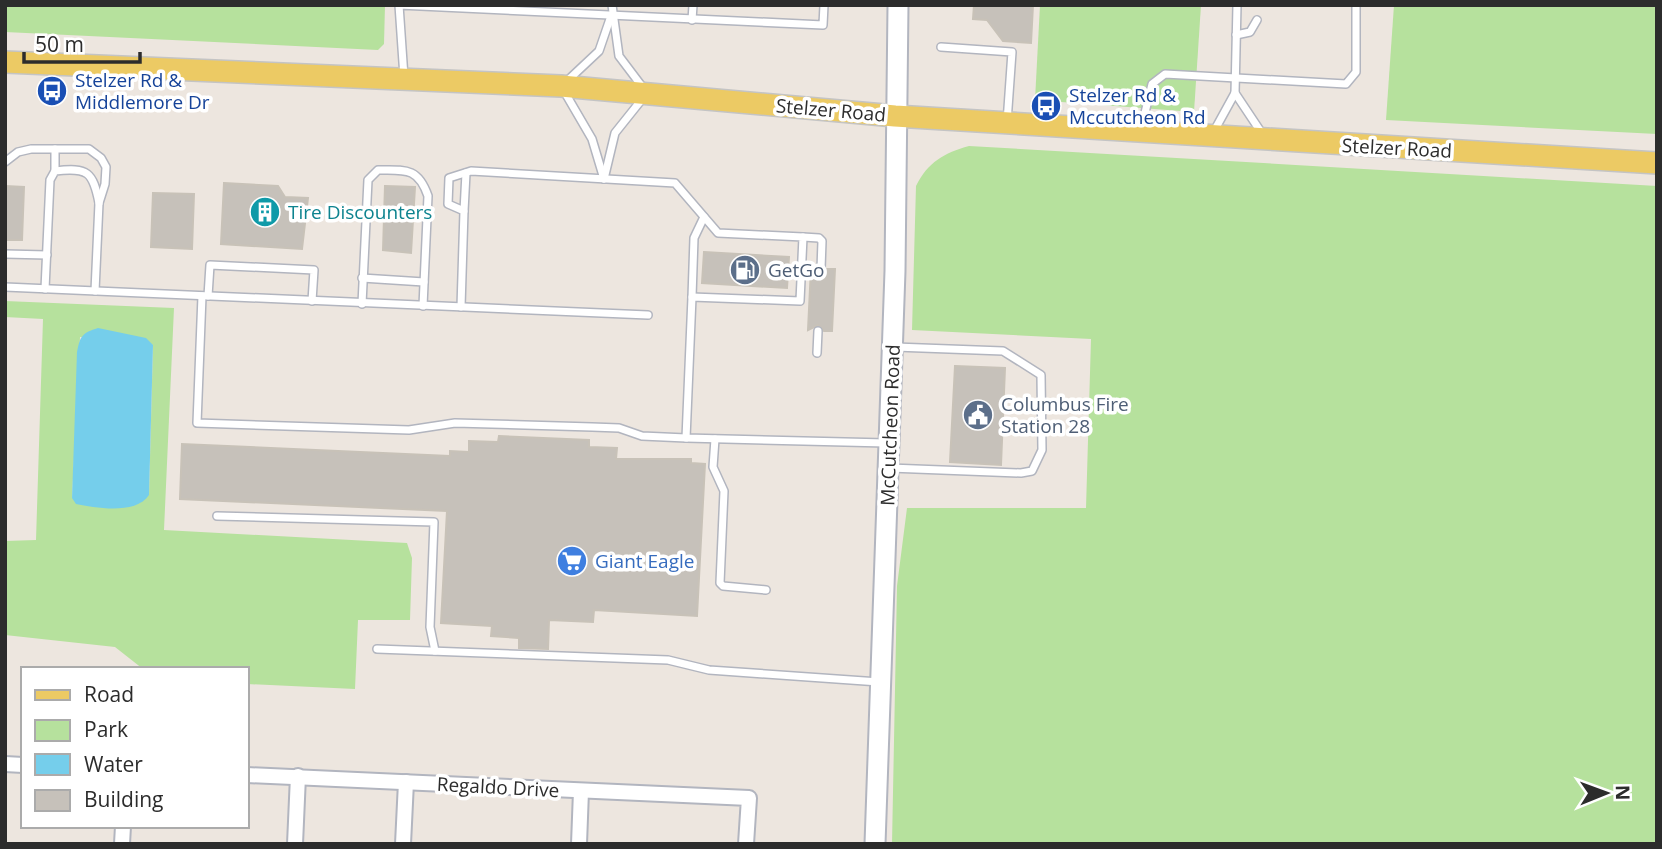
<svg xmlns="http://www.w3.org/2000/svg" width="1662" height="849" viewBox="0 0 1662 849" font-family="'Open Sans',sans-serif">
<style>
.green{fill:#b6e19d;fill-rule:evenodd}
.water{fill:#75ceeb}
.building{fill:#c6c1ba;stroke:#c8c2b8;stroke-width:2}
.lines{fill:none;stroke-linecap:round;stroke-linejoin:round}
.lane-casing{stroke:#b2b5bf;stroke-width:10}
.street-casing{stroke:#b2b5bf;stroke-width:18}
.secondary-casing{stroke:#b2b5bf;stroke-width:23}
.primary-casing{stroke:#c4c4c4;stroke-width:24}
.lane{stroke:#fff;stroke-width:7}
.street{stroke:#fff;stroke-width:14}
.secondary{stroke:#fff;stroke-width:19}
.primary{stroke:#ecca64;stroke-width:21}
.labels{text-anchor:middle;stroke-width:7;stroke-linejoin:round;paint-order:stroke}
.transit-label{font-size:19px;fill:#164399;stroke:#fff;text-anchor:start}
.street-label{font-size:19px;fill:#2c2c2c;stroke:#fff}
.culture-label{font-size:19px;fill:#0d838f;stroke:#fff;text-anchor:start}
.service-label{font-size:19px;fill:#4e5e75;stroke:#fff;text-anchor:start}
.shop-label{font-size:19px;fill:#366cbe;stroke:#fff;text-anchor:start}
</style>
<rect width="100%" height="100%" fill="#ede6df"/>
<!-- green -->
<g class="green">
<path d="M5,5H385L384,44L378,50L5,32Z"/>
<path d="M1040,5H1201L1194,112L1035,100Z"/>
<path d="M1394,5H1657V134L1386,120Z"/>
<path d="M969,146L1657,186V844H892L897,586L907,508H1086L1091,339L912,330L916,186C928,162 944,153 969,146Z"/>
<path d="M5,301L174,308L164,530L407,543L412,558L410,620H358L355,689L247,684V669H143L115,647L5,635V541L36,540L43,319L5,317ZM80,337L153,345L149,495L72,498Z"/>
</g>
<!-- water -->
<path class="water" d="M98,328L146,338L153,345L149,495C136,515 96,508 76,504L72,498L77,352C80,336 82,333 98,328Z"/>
<!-- building -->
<g class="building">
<path d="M974,5H1033L1031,43L1003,41L987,20L973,19Z"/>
<path d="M224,183L278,186L285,197L308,198L302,249L221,244Z"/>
<path d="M5,186L24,187L22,240H5Z"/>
<path d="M385,186L415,187L411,253L383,250Z"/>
<path d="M153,193L194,194L192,249L151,247Z"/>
<path d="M704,252L789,257L787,288L702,283Z"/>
<path d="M811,268L820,275L827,269H835L832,331H824L818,325L808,330Z"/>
<path d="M955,366L1005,368L1001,465L950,462Z"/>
<path d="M499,436L589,440V447L617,448L616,459H691V463L705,464L697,616L594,610L593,622L549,620L548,649L519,648V638L491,636L492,626L441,623L447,511L180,499L182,444L450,456V451L469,452V441L498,442Z"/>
</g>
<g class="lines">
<!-- lane casing -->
<g class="lane-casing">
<g id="lane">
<path d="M692,20L693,5"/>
<path d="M1236,35L1250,32L1257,20"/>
<path d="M941,47L1012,52L1007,122"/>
<path d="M404,77L399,5L823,25L824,5"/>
<path d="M566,82L599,51L611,16"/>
<path d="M564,91L592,139L604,179"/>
<path d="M1235,93L1263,135"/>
<path d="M1141,129L1152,84L1165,74L1346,84L1356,72V5"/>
<path d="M1213,133L1235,93L1237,5"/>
<path d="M5,162L18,152L31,149H89L101,158L106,167L105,184L99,203L95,291"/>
<path d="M55,171V149"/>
<path d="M604,179L615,133L647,93L619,56L612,5"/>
<path d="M464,211L466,173"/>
<path d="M803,237L819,238L822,241L821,269"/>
<path d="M5,254L47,255"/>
<path d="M362,278L424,282"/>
<path d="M5,287L648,315"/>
<path d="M45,289L50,180L55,171C88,167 93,172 99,203"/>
<path d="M202,296L197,423L409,430L455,423L592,427L619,428L642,436L686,438"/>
<path d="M208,296L210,265L314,270L312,301"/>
<path d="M692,297L694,238L704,217"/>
<path d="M362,304L368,180L378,170C405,170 418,167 428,196L423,306"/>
<path d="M461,307L464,211L448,204L449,178L471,171L675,183L718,233L803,237L800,301L692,297L686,438L886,443"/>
<path d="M817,353L818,331"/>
<path d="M715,439L713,467L724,491L720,583L723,586L766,590"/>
<path d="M890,468L1021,473L1032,471L1042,450L1041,375L1003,351L895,347"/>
<path d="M217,516L434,522L430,627L435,651"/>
<path d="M377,649L668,660L709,670L879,682"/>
</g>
</g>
<!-- street casing -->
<g class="street-casing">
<g id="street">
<path d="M5,764L23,765"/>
<path d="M247,775L749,798L746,844"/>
<path d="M122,844L123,826"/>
<path d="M295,844L298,776"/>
<path d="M403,844L406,782"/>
<path d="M579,844L581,791"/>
</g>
</g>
<!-- secondary casing -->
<g class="secondary-casing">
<path id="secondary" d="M875,844L895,271L898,5"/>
</g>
<!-- primary casing -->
<g class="primary-casing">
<path id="primary" d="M5,62L561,86L895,116L1657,163"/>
</g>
<!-- lane -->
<use href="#lane" class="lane"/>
<!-- street -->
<use href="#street" class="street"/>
<!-- secondary -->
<use href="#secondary" class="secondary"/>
<!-- primary -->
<use href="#primary" class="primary"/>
</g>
<!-- icons -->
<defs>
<g id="bus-disc" transform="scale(1.575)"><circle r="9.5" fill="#1a4fb4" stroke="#fff"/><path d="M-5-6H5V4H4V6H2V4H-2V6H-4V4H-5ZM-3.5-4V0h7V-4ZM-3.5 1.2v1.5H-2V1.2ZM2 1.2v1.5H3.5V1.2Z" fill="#fff"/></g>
<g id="building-disc" transform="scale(1.575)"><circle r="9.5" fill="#0f9aa8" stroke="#fff"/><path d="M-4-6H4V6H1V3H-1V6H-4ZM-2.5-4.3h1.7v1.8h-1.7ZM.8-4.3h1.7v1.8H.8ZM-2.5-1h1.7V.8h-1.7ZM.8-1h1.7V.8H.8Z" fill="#fff"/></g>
<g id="fuel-disc" transform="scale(1.575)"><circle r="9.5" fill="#5c6f8a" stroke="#fff"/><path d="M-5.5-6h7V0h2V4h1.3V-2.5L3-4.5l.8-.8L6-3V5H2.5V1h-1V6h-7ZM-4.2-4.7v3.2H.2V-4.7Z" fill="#fff"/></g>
<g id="civic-disc" transform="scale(1.575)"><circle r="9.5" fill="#5c6f8a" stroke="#fff"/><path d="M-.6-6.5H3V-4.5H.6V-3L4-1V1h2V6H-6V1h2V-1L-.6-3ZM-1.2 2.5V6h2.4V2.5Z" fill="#fff"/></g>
<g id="supermarket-disc" transform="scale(1.575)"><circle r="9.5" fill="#3f7fe0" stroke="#fff"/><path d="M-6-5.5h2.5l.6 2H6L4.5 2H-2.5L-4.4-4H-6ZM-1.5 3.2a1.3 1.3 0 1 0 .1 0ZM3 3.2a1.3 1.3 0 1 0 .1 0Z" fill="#fff"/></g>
</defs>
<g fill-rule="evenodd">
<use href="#bus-disc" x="52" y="91"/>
<use href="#bus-disc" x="1046" y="106"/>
<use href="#building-disc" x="265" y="212"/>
<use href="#fuel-disc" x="745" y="270"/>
<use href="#civic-disc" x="978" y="415"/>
<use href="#supermarket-disc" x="572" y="561"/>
</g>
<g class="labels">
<!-- transit labels -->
<g class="transit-label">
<text x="75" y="87">Stelzer Rd &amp;<tspan x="75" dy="22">Middlemore Dr</tspan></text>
<text x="1069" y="102">Stelzer Rd &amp;<tspan x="1069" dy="22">Mccutcheon Rd</tspan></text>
</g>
<!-- street labels -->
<g class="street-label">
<text transform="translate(831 110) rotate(5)" y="7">Stelzer Road</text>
<text transform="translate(1397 148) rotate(3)" y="7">Stelzer Road</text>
<text transform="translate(890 425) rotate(-88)" y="7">McCutcheon Road</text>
<text transform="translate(498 787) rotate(3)" y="7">Regaldo Drive</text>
</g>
<!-- culture labels -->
<g class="culture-label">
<text x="288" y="219">Tire Discounters</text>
</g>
<!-- service labels -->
<g class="service-label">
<text x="768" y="277">GetGo</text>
<text x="1001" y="411">Columbus Fire<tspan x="1001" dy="22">Station 28</tspan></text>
</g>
<!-- shop labels -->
<g class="shop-label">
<text x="595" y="568">Giant Eagle</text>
</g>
</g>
<!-- border -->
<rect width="1662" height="849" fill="none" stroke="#2c2c2c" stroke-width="14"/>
<!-- legend -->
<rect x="21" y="667" width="228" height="161" fill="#ffffff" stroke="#ababab" stroke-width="2"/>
<rect x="35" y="690" width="35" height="10" fill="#ecca64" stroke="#ababab" stroke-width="2"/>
<text x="84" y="702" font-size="21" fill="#2c2c2c">Road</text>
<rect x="35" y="720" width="35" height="21" fill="#b6e19d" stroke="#ababab" stroke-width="2"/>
<text x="84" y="737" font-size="21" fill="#2c2c2c">Park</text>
<rect x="35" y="754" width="35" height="21" fill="#75ceeb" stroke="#ababab" stroke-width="2"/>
<text x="84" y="772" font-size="21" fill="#2c2c2c">Water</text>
<rect x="35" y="790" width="35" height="21" fill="#c6c1ba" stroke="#ababab" stroke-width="2"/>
<text x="84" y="807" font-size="21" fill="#2c2c2c">Building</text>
<!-- north arrow -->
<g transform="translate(1606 793) rotate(89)" stroke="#ffffff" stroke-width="5" paint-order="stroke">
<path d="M0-5L12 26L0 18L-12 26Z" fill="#2c2c2c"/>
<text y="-10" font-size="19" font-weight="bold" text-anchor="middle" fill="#2c2c2c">N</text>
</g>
<!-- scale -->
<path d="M24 52v10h116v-10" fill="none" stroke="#2c2c2c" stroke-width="3.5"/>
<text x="35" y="52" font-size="21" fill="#2c2c2c" stroke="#ffffff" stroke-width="5" paint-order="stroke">50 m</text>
</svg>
